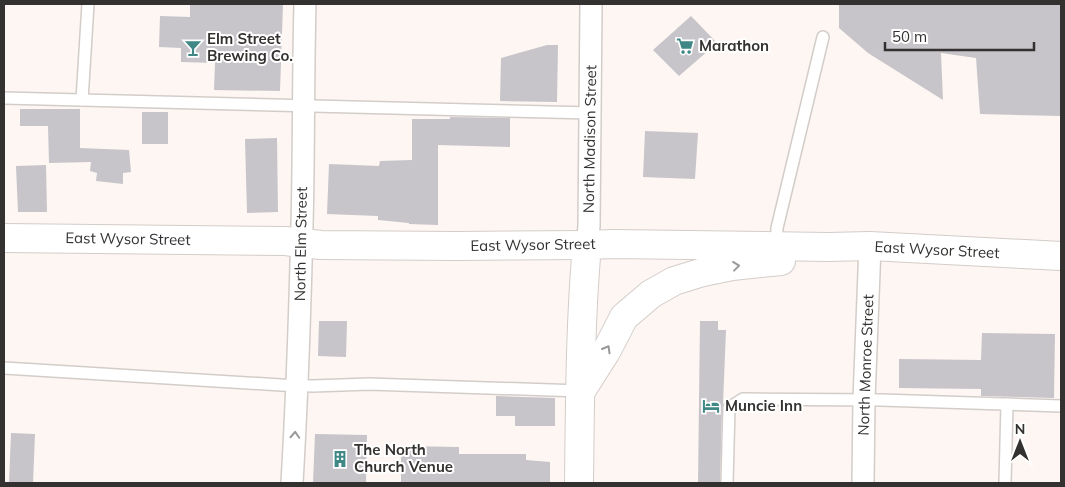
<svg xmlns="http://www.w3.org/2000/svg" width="1065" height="487" viewBox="0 0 1065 487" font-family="Mulish,sans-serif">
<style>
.building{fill:#c7c4ca}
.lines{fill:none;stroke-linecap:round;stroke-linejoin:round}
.service-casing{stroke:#d3cdc9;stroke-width:14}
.minor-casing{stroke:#d3cdc9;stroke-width:24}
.tertiary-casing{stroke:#d3cdc9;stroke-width:30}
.secondary-casing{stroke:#d3cdc9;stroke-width:30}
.service{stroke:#fff;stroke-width:11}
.minor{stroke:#fff;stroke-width:21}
.tertiary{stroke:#fff;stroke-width:28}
.secondary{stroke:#fff;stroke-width:28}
.oneway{stroke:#9a9898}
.labels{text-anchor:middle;stroke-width:4;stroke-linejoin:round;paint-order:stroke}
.poi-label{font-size:15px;font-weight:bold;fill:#343230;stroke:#fff;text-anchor:start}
.street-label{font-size:15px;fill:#343230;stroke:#fff}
</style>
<rect width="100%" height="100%" fill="#fdf6f2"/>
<!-- building -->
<g class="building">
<path d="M190,4H283L280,91L214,90L215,63L181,62V48L159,47L160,16L190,17Z"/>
<path d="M839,4H1061V116L980,114L976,58L941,53L943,100L868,53L839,28Z"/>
<path d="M691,16L717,43L679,76L653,50Z"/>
<path d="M547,45H558L557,102L500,101L501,58Z"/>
<path d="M20,109H80V148L129,150L131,172L123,173V184L96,181L97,173L90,171L91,162L49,163L48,126H20Z"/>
<rect x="142" y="112" width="26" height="32"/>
<path d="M450,117L510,118V147L438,145V225L409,224V223L378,220V216L327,214L329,164L379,166L380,161L412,160V119H450Z"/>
<path d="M645,131L698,133L695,179L643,177Z"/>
<path d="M277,138L278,212L247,213L245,139Z"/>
<path d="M46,165L47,212H18L16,166Z"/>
<path d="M319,321H347L346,357L318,356Z"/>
<path d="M700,321H718V330H726L723,404L722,408L720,483H698Z"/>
<path d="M982,333L1055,334L1054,398L981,396V389L899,388V359L981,360Z"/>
<path d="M496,396L555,398V426H515V416H496Z"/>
<path d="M11,433L35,434L33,483H9Z"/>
<path d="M315,434L367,435L366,483H313Z"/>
<path d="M401,446L459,447V454H526V460L550,462V483H401Z"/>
</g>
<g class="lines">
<!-- service casing -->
<g class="service-casing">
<g id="service">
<path d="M4,98L591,113"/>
<path d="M82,100L88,4"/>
<path d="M776,246L777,228L823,37"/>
<path d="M4,368L281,385L313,386L369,384L581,391"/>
<path d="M727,483L729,408L743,399L881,400L1061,406"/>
<path d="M1005,483L1007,404"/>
</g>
</g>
<!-- minor casing -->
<g class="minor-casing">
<g id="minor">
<path d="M587,245L589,226L591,4"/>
<path d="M292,483C297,397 300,311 302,225C304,151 303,77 305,4"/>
<path d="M863,483L864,400L870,246"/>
</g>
</g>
<!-- tertiary casing -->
<g class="tertiary-casing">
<path id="tertiary" d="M4,238L285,241L321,245L456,246L587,245"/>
</g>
<!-- secondary casing -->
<g class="secondary-casing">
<g id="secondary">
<path d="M581,391L607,350L624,317L651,294L674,281L703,272L732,266L781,261"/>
<path d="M579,483C580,404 580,324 587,245L613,244L828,247L870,246L1061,256"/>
</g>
</g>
<!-- service -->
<use href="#service" class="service"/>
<!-- minor -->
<use href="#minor" class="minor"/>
<!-- tertiary -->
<use href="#tertiary" class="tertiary"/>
<!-- secondary -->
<use href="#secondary" class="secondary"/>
</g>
<!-- one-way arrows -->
<defs><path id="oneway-chevron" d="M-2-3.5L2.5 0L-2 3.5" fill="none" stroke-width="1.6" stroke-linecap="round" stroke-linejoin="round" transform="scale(1.25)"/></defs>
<g class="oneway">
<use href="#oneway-chevron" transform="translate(736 266) rotate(-7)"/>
<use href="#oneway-chevron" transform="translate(607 349) rotate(-60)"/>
<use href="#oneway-chevron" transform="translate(295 435) rotate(-87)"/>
</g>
<!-- icons -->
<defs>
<g id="supermarket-bare" transform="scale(1.35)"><path d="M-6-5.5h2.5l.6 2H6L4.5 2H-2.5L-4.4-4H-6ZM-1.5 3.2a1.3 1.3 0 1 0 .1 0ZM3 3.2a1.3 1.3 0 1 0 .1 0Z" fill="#3f8886" stroke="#fff" stroke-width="2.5" paint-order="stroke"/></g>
<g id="bar-bare" transform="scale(1.35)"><path d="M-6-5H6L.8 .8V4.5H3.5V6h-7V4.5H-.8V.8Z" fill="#3f8886" stroke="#fff" stroke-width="2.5" paint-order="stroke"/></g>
<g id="hotel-bare" transform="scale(1.35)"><path d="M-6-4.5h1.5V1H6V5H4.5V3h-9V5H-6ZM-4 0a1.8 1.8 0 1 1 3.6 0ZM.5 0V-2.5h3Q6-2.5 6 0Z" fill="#3f8886" stroke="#fff" stroke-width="2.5" paint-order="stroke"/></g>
<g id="building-bare" transform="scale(1.35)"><path d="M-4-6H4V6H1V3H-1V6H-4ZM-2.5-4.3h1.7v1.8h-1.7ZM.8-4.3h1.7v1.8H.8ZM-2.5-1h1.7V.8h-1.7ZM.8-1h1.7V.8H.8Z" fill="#3f8886" stroke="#fff" stroke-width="2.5" paint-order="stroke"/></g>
</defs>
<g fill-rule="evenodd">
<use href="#supermarket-bare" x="685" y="46"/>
<use href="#bar-bare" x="193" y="48"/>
<use href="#hotel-bare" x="711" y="406"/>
<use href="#building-bare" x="340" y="459"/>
</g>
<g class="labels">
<!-- poi labels -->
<g class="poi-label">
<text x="207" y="44">Elm Street<tspan x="207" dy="17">Brewing Co.</tspan></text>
<text x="699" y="51">Marathon</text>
<text x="725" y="411">Muncie Inn</text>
<text x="354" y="455">The North<tspan x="354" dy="17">Church Venue</tspan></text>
</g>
<!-- street labels -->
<g class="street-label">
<text transform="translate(590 139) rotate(-89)" y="5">North Madison Street</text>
<text transform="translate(128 239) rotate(1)" y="5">East Wysor Street</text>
<text transform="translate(301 244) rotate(-89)" y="5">North Elm Street</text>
<text transform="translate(533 245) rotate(-1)" y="5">East Wysor Street</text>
<text transform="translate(937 250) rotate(3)" y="5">East Wysor Street</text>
<text transform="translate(866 365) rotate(-88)" y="5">North Monroe Street</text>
</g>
</g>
<!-- border -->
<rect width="1065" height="487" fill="none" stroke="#343230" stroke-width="10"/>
<!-- north arrow -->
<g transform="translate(1020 442)" stroke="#ffffff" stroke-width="4" paint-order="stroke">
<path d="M0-4L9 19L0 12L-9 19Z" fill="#343230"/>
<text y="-8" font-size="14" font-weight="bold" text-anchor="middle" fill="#343230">N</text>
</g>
<!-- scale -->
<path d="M885 42v8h149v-8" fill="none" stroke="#343230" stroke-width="2.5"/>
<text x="892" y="42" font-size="15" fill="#343230" stroke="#ffffff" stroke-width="4" paint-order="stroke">50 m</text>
</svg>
